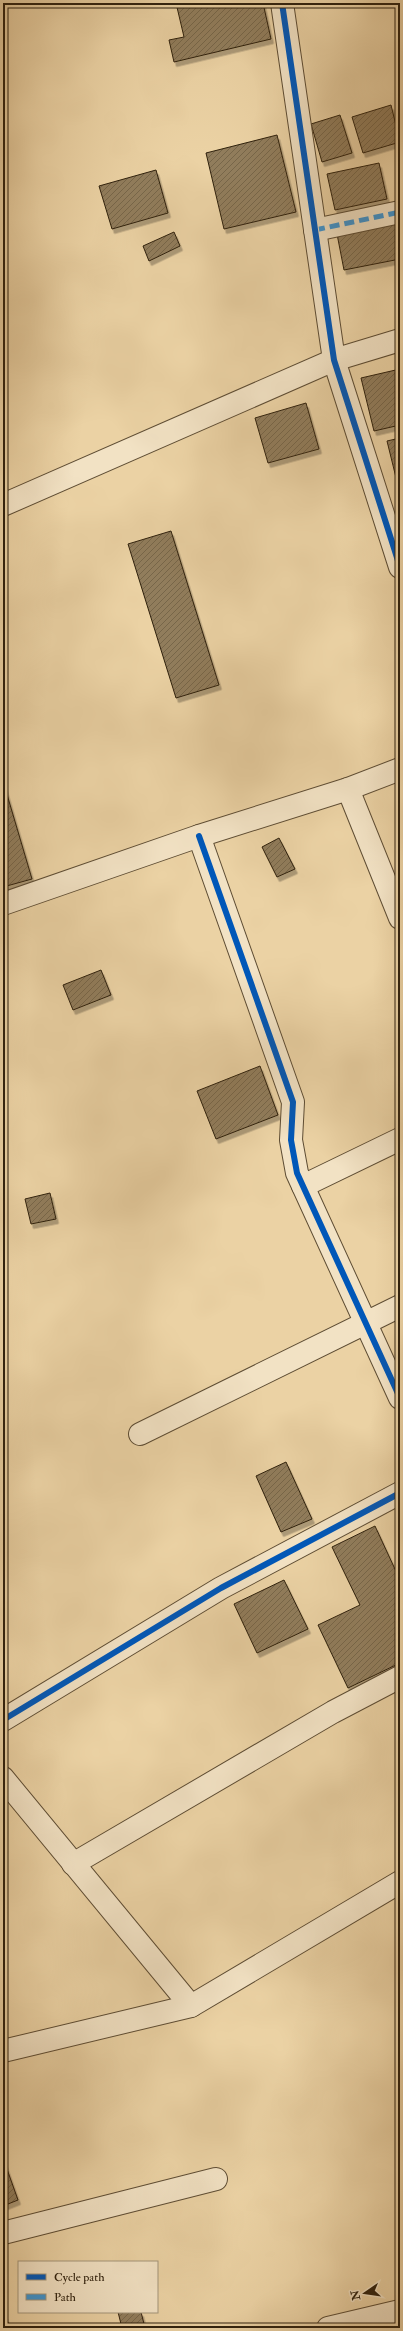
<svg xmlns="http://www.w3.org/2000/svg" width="403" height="2331" viewBox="0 0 403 2331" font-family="'IM FELL Double Pica',serif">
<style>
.building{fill:url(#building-hatch);stroke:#2f210e;filter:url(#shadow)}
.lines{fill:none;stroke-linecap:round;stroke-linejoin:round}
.minor-casing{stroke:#5e4d34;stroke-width:24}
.minor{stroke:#f2e2c4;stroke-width:22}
.quiet{stroke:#3d95d2;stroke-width:5;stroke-dasharray:10 5;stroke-linecap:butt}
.cycleway-casing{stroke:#f2e2c4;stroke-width:8}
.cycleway{stroke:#0057b8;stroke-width:6}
</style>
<defs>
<pattern id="building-hatch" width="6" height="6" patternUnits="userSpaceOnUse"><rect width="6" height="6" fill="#917d5c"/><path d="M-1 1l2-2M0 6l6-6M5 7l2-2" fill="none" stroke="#77664a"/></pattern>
<filter id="shadow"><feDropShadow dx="2.5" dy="4.5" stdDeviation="0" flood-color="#0004"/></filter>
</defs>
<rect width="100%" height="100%" fill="#ebd2a4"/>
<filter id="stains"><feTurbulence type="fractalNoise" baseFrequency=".005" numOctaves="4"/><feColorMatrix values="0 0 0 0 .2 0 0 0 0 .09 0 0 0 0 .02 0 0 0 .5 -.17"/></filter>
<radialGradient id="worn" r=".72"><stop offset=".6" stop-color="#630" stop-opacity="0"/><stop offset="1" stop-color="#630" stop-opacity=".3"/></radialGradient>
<!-- building -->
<g class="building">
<path d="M176,3H263L271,39L174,62L169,40L184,37Z"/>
<path d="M391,105L400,142L363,153L352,117Z"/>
<path d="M340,115L352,153L322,162L311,124Z"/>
<path d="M277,135L296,212L224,229L206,153Z"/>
<path d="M379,163L387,199L335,210L327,174Z"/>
<path d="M156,170L168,213L112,229L99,186Z"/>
<path d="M395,222L400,246V259L344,270L337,234Z"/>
<path d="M174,232L180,246L149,261L143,246Z"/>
<path d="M400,369V425L374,431L361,378Z"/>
<path d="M306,403L319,449L268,463L255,418Z"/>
<path d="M400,438V494L387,441Z"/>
<path d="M171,531L219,685L176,698L128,544Z"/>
<path d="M3,781L32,879L3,887Z"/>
<path d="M279,838L295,869L277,877L262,847Z"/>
<path d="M101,970L111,995L73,1010L63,985Z"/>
<path d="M260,1066L278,1115L216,1139L197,1091Z"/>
<path d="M50,1193L56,1219L31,1224L25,1199Z"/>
<path d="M286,1462L312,1519L281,1532L256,1476Z"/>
<path d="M375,1526L400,1580V1663L348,1688L318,1625L360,1605L332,1547Z"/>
<path d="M284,1580L308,1629L257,1653L234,1604Z"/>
<path d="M3,2158L18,2200L3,2206Z"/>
<path d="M118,2312H141L145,2328H122Z"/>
<path d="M5,2315L10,2328H3V2316Z"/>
</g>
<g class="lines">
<!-- minor casing -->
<g class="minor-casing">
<g id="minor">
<path d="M282,3L334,360L400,567"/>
<path d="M315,230L400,212"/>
<path d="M3,505L334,360L400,340"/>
<path d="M348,789L400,918"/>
<path d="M199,836L293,1102L291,1140L297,1173L400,1398"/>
<path d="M3,904L199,836L348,789L400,769"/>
<path d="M303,1186L400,1139"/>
<path d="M140,1434L400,1306"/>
<path d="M3,1720L221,1588L400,1493"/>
<path d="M3,1778L191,2006"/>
<path d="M73,1864L333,1712L400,1677"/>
<path d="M3,2051L191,2006L400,1882"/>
<path d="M3,2233L216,2179"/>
<path d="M328,2328L400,2311"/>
</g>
</g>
<!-- minor -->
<use href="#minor" class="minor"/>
<!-- quiet -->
<path class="quiet" d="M315,230L400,212"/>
<!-- cycleway casing -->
<g class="cycleway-casing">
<g id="cycleway">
<path d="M282,3L334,360L400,567"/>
<path d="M199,836L293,1102L291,1140L297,1173L400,1398"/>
<path d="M3,1720L221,1588L400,1493"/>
</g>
</g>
<!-- cycleway -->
<use href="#cycleway" class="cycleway"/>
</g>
<!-- margin -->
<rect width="403" height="2331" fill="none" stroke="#ebd2a4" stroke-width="16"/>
<rect x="4" y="4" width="395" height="2323" fill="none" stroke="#2f210e" stroke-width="2"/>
<rect x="8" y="8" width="387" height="2315" fill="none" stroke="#2f210e"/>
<!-- legend -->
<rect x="18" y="2261" width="140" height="52" fill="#f2e2c4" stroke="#a4957b"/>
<rect x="26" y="2274" width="20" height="6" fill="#0057b8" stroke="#a4957b"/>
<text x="54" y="2281" font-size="12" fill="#2f210e">Cycle path</text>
<rect x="26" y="2294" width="20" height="6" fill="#3d95d2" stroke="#a4957b"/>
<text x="54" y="2301" font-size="12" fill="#2f210e">Path</text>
<!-- north arrow -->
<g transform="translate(365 2293) rotate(257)" stroke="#f2e2c4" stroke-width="3" paint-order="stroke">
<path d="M0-3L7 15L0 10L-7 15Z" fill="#2f210e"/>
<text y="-6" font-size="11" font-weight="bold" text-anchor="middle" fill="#2f210e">N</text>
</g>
<rect width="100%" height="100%" filter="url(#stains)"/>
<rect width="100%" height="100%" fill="url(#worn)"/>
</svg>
